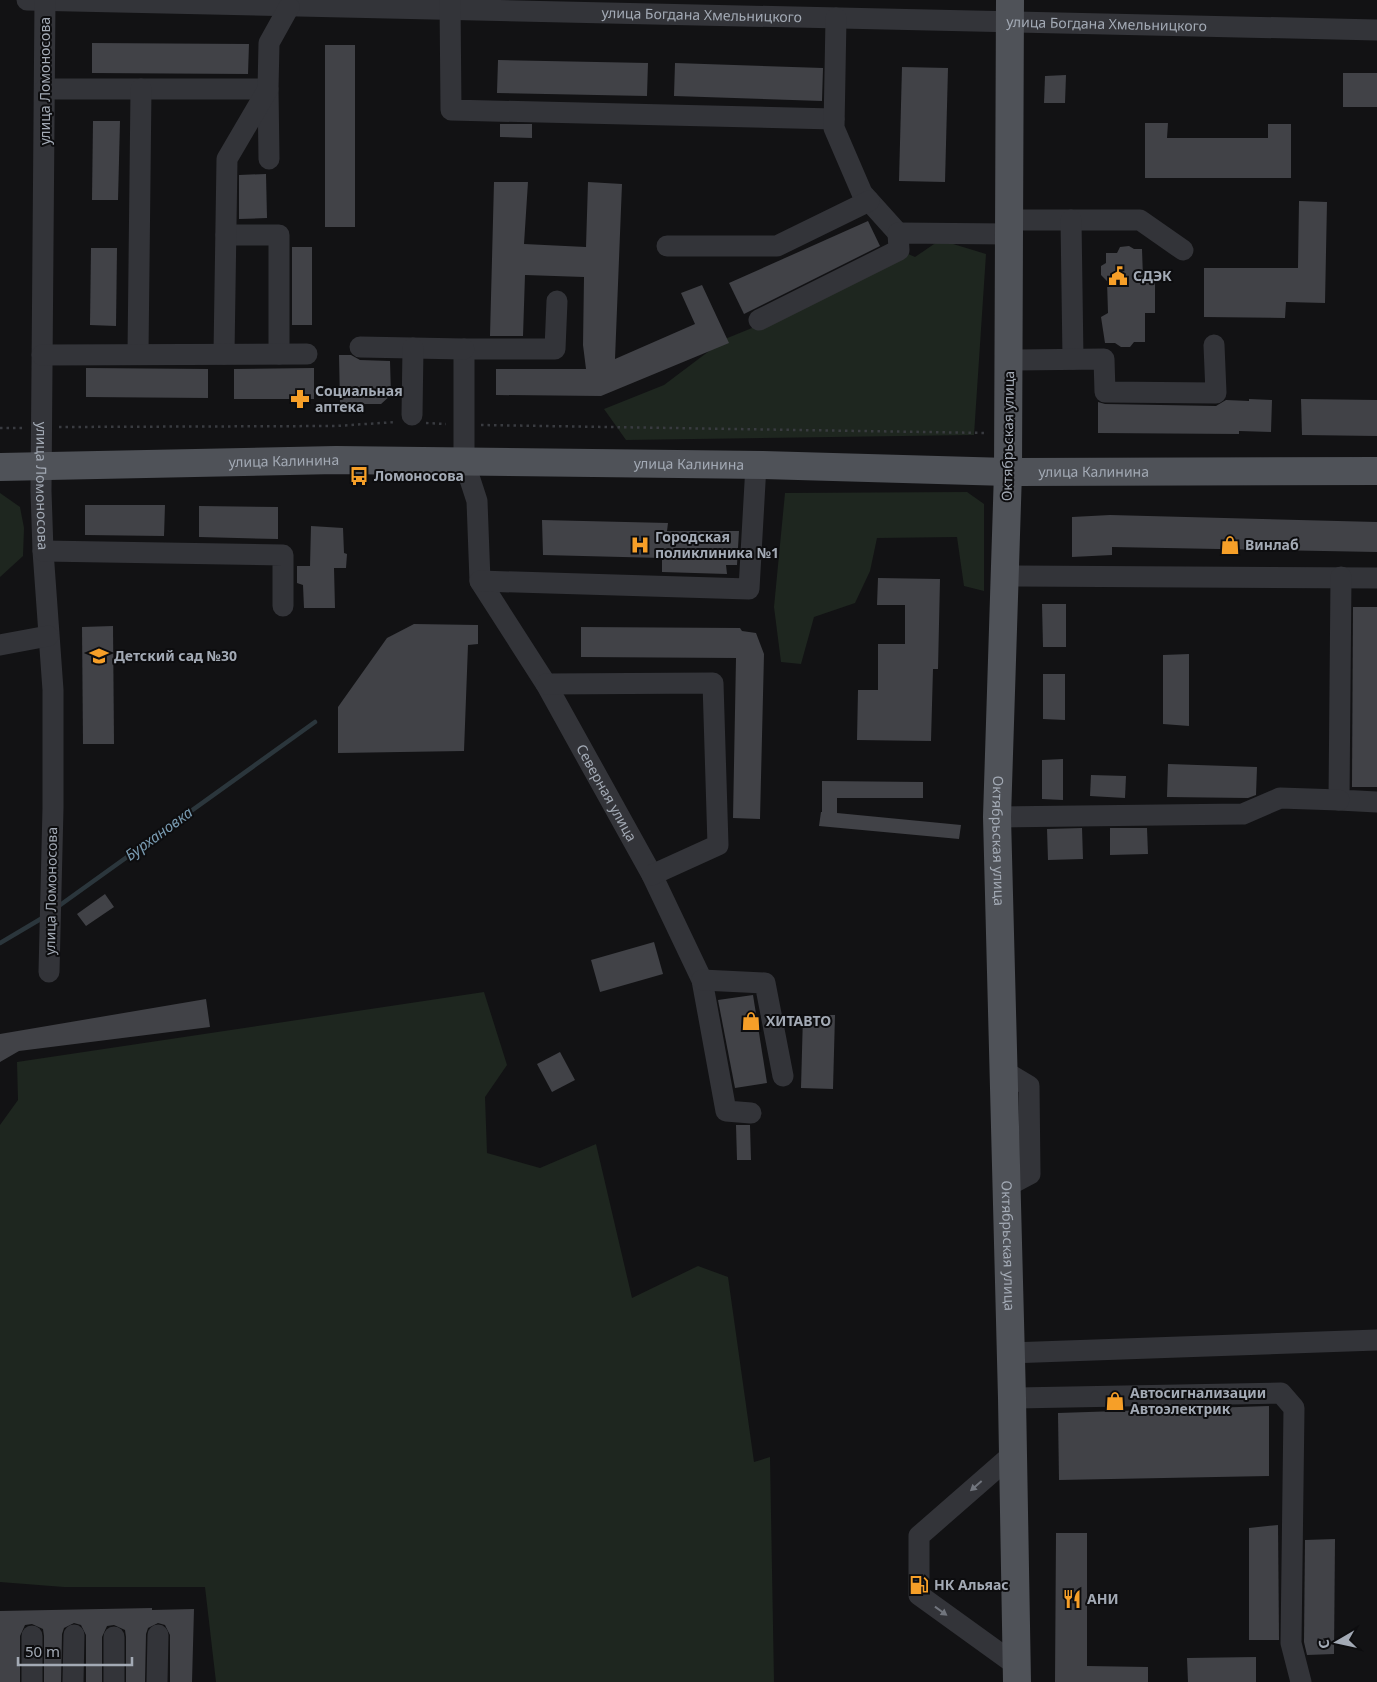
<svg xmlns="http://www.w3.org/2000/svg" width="1377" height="1682" viewBox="0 0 1377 1682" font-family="'Noto Sans',sans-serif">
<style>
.green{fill:#1e261f}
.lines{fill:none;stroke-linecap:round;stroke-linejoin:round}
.stream{stroke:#2b363c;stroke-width:4.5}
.building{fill:#414247}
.path{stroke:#393b40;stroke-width:2.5;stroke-dasharray:2.5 4;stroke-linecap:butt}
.minor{stroke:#333439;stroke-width:21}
.major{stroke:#4f5258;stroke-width:28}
.oneway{fill:#71757d}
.labels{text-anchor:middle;stroke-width:4;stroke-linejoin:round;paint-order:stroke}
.street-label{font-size:14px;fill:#a3aab5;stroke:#0d0d0f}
.poi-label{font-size:14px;font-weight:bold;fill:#a3aab5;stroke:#0d0d0f;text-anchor:start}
.water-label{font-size:15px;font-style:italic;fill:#799bb1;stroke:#0d0d0f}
</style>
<rect width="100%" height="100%" fill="#121214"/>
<!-- green -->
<g class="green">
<path d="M940,240L986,254L974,435L626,440L604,409L664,385L725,339L752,328L899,250L915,257Z"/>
<path d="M967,492L984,504V591L964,586L957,537L877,538L870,571L855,603L814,617L801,664L781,662L774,607L785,493Z"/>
<path d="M0,493L20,507L24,528L23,556L0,577Z"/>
<path d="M484,992L507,1065L485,1097L487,1153L540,1168L596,1144L632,1298L698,1266L728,1277L754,1462L770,1457L774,1682H216L205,1587H64L0,1582V1125L18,1100L17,1062Z"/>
</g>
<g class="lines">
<!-- stream -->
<g class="stream">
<path d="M56,908L315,722"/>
<path d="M0,943L44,917"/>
</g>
</g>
<!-- building -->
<g class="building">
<path d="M92,43L249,44L248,74L92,73Z"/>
<rect x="325" y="45" width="30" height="182"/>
<path d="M498,60L648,63L647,96L497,93Z"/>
<path d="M675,63L823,68L822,101L674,96Z"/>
<path d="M902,67L948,68L945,182L899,181Z"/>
<rect x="1343" y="73" width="34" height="34"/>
<path d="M1066,75L1065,103H1044L1045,76Z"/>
<path d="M93,121H120L118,200H92Z"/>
<path d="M1145,123H1168L1167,138H1268V124H1291V178H1145Z"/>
<path d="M500,124H532V138L500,137Z"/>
<path d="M266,174L267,218L239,219V175Z"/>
<path d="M494,182H528L524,244L586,247L588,182L622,184L615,359L695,324L681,293L702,285L729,343L601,396L496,395V369H586L583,345L584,277L525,275L523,336H490Z"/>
<path d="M1299,201L1327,202L1325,303L1286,302L1285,318L1204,317V268H1298Z"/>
<path d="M868,221L880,246L744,314L729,283Z"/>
<path d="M1129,246L1134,249H1142L1143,278H1155V313H1145V342H1134L1130,347H1121L1115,343H1105L1101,317L1108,313L1107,281L1101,275V266L1106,263V253H1117L1120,247Z"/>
<rect x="292" y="247" width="20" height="78"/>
<path d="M91,248H117L116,326L90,325Z"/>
<path d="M339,355H351L360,360L390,361L391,395L381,404H340Z"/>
<path d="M86,368L208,369V398L86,397Z"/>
<path d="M314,368V399H234V369Z"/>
<path d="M1249,399L1272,400L1271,432L1239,431V434L1098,433V402L1105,404L1216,406L1226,400L1249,401Z"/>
<path d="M1301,399L1377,400V436L1302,435Z"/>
<path d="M85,505H165L164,536L85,535Z"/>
<path d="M199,506L278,507V539L199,537Z"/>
<path d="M1110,515L1377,522V552L1112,547V555L1072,557V517Z"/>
<path d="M542,520L668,523L667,531H739L737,565H726L727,574L662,572V558L543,555Z"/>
<path d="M311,526L343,528L344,553L347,554L346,568H334L335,608H304L303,585L297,583V566H310Z"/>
<path d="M878,578L940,579L938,669H933L931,741L857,740L858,690H878V644H905V605H877Z"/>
<path d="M1042,604H1066V647H1043Z"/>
<path d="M1353,607H1377V787H1352Z"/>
<path d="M414,624L478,625V644L468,645L464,751L338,753V707L387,638Z"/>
<path d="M113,626L114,744H83L82,627Z"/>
<path d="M581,627L740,628L742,631L756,633L764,654L760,819L733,818L736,658L581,657Z"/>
<path d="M1189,654V726L1163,724V655Z"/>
<path d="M1043,674H1065V720L1043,719Z"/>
<path d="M1063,759V800L1042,799V760Z"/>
<path d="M1168,764L1257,767L1256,795L1248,798L1167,797Z"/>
<path d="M1091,775L1126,776L1125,798L1090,796Z"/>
<path d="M822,781L923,782V798H837V813L961,825L959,839L819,826L821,812H822Z"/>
<path d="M1082,828L1083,859L1048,860L1047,829Z"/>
<path d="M1110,828H1147L1148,854L1110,855Z"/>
<path d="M105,894L114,907L86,926L77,914Z"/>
<path d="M654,942L663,974L600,992L591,960Z"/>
<path d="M753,995L767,1083L735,1088L718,1000Z"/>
<path d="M206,999L210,1027L19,1051L0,1062V1034Z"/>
<path d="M803,1015H835L833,1089L801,1088Z"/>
<path d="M560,1052L575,1080L552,1092L537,1064Z"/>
<path d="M736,1125H750L751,1160H737Z"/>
<path d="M1269,1406V1476L1059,1480L1058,1413Z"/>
<path d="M1278,1525L1279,1640H1249V1528Z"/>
<path d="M1056,1533H1087V1666L1148,1667V1682H1055Z"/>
<path d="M1335,1539L1334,1654L1307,1655L1304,1642L1305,1540Z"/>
<path d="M152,1608V1610L194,1609L192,1682H170V1635L165,1625L158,1623L148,1628L146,1634L145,1682H126V1637L125,1630L114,1625L107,1626L102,1637V1682H86V1635L81,1625L74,1623L64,1628L62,1634L61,1682H44V1636L43,1629L32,1624L25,1625L20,1636V1682H0V1611Z"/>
<path d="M1256,1657V1682H1188L1187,1658Z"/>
</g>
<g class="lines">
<!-- path -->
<g class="path">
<path d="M426,423L446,424"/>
<path d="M481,425L988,433"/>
<path d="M59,427L336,426L396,422"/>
<path d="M0,428H23"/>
</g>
<!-- minor -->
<g class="minor">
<path id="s1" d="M27,0L1377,30"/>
<path id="s2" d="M45,0L41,491L43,551L53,690V808L49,972"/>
<path d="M450,0L451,110L834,119"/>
<path d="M836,18L834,128L862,193L898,233"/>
<path d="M45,89H268L269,159"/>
<path d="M1009,220H1140L1183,250"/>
<path d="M1071,220L1073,359"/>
<path d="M226,235H279V354"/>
<path d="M667,246H777L869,201"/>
<path id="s3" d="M557,301L555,349H464V461L477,501L480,581L546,684L652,875L702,980L726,1111L751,1113"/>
<path d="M759,320L899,250L898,233L1009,234"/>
<path d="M360,347L464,349"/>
<path d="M138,354L141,89"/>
<path d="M224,354L227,159L268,89L269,43L289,7"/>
<path d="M42,355L307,354"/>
<path d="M1009,360L1104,359L1105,392L1216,393L1214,345"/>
<path d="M412,415L413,348"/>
<path d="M43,551L283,555V606"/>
<path d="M1006,576L1377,578"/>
<path d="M1341,577L1339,800L1377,802"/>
<path d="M480,581L749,589L756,465"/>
<path d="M0,645L48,636"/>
<path d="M546,684L713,683L718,845L652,875"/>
<path d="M997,817L1243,814L1280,798L1339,800"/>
<path d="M702,980L765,983L783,1076"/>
<path d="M1004,1071L1029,1086L1030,1174L1007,1186"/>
<path d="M1011,1353L1377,1340"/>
<path d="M1012,1398L1281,1393L1294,1408L1291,1643L1301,1682"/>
<path d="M1013,1454L919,1536V1595L1016,1665"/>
<path d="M32,1682V1636"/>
<path d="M73,1682L74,1635"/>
<path d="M114,1682V1637"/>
<path d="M157,1682L158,1635"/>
</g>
<!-- major -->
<g class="major">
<path id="s4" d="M1010,0L1008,472L997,817L1012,1398L1017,1682"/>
<path id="s5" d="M0,467L336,460L763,465L1008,472L1377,471"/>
</g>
</g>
<!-- one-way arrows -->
<defs><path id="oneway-solid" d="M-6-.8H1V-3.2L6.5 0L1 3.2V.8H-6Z" transform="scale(1.25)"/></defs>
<g class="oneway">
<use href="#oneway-solid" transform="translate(976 1486) rotate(139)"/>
<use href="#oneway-solid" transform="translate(941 1611) rotate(36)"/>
</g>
<!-- icons -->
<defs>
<g id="civic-bare" transform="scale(1.5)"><path d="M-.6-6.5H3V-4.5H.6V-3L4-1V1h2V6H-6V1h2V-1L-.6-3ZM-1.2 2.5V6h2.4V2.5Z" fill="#f69f28" stroke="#0d0d0f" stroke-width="2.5" paint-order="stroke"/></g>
<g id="pharmacy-bare" transform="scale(1.5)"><path d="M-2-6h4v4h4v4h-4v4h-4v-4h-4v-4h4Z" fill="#f69f28" stroke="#0d0d0f" stroke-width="2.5" paint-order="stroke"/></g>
<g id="bus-bare" transform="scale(1.5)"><path d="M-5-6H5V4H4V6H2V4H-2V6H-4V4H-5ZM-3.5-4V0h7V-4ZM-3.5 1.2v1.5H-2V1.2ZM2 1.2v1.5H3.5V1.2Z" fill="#f69f28" stroke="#0d0d0f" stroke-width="2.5" paint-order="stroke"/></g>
<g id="hospital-bare" transform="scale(1.5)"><path d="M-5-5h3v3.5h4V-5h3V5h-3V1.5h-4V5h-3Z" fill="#f69f28" stroke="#0d0d0f" stroke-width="2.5" paint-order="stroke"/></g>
<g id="shop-bare" transform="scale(1.5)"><path d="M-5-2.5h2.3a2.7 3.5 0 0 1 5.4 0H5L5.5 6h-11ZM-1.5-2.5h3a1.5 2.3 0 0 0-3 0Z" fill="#f69f28" stroke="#0d0d0f" stroke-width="2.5" paint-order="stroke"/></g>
<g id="school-bare" transform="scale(1.5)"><path d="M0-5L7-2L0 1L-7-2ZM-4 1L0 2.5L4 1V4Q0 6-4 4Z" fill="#f69f28" stroke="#0d0d0f" stroke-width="2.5" paint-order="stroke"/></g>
<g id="fuel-bare" transform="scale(1.5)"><path d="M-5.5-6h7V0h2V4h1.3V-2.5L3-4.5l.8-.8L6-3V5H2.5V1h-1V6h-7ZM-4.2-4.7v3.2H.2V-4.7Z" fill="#f69f28" stroke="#0d0d0f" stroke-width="2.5" paint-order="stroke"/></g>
<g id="restaurant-bare" transform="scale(1.5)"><path d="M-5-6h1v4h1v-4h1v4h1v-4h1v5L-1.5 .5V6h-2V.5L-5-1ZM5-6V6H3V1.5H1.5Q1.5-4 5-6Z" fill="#f69f28" stroke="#0d0d0f" stroke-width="2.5" paint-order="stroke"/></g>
</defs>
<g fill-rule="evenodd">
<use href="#civic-bare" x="1118" y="276"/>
<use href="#pharmacy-bare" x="300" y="399"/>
<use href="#bus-bare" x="359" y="476"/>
<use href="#hospital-bare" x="640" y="545"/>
<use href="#shop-bare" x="1230" y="545"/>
<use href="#school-bare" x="99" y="656"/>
<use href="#shop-bare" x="751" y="1021"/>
<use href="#shop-bare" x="1115" y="1401"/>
<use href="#fuel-bare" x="919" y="1585"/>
<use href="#restaurant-bare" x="1072" y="1599"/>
</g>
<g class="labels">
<!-- street labels -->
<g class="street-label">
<text dy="5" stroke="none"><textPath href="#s1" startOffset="675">улица Богдана Хмельницкого</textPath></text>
<text dy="5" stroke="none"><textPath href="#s1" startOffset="1080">улица Богдана Хмельницкого</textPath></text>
<text transform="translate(45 81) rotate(-90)" y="5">улица Ломоносова</text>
<text transform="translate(1008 436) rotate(-89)" y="5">Октябрьская улица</text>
<text dy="5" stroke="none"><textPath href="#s5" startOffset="284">улица Калинина</textPath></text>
<text dy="5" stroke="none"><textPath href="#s5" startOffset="689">улица Калинина</textPath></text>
<text dy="5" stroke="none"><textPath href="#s5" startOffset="1094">улица Калинина</textPath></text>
<text dy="5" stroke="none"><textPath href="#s2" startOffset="486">улица Ломоносова</textPath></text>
<text dy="5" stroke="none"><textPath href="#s3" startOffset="620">Северная улица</textPath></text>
<text dy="5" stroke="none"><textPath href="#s4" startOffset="841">Октябрьская улица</textPath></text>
<text transform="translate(51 891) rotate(-89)" y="5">улица Ломоносова</text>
<text dy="5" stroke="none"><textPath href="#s4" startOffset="1246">Октябрьская улица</textPath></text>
</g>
<!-- poi labels -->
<g class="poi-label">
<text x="1133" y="281">СДЭК</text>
<text x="315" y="396">Социальная<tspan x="315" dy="16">аптека</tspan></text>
<text x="374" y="481">Ломоносова</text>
<text x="655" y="542">Городская<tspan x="655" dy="16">поликлиника №1</tspan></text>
<text x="1245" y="550">Винлаб</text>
<text x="114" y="661">Детский сад №30</text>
<text x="766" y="1026">ХИТАВТО</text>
<text x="1130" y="1398">Автосигнализации<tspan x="1130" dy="16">Автоэлектрик</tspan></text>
<text x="934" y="1590">НК Альяас</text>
<text x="1087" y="1604">АНИ</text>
</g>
<!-- water labels -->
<g class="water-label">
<text transform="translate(159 834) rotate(-36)" y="5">Бурхановка</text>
</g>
</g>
<!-- north arrow -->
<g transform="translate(1337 1642) rotate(261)" stroke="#0d0d0f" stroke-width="4" paint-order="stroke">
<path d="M0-4L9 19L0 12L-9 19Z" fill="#a3aab5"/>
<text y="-8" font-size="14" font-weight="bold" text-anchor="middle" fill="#a3aab5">С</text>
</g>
<!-- scale -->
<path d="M18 1657v8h114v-8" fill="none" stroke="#a3aab5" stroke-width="2.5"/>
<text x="25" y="1657" font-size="15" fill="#a3aab5" stroke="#0d0d0f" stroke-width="4" paint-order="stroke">50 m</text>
</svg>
